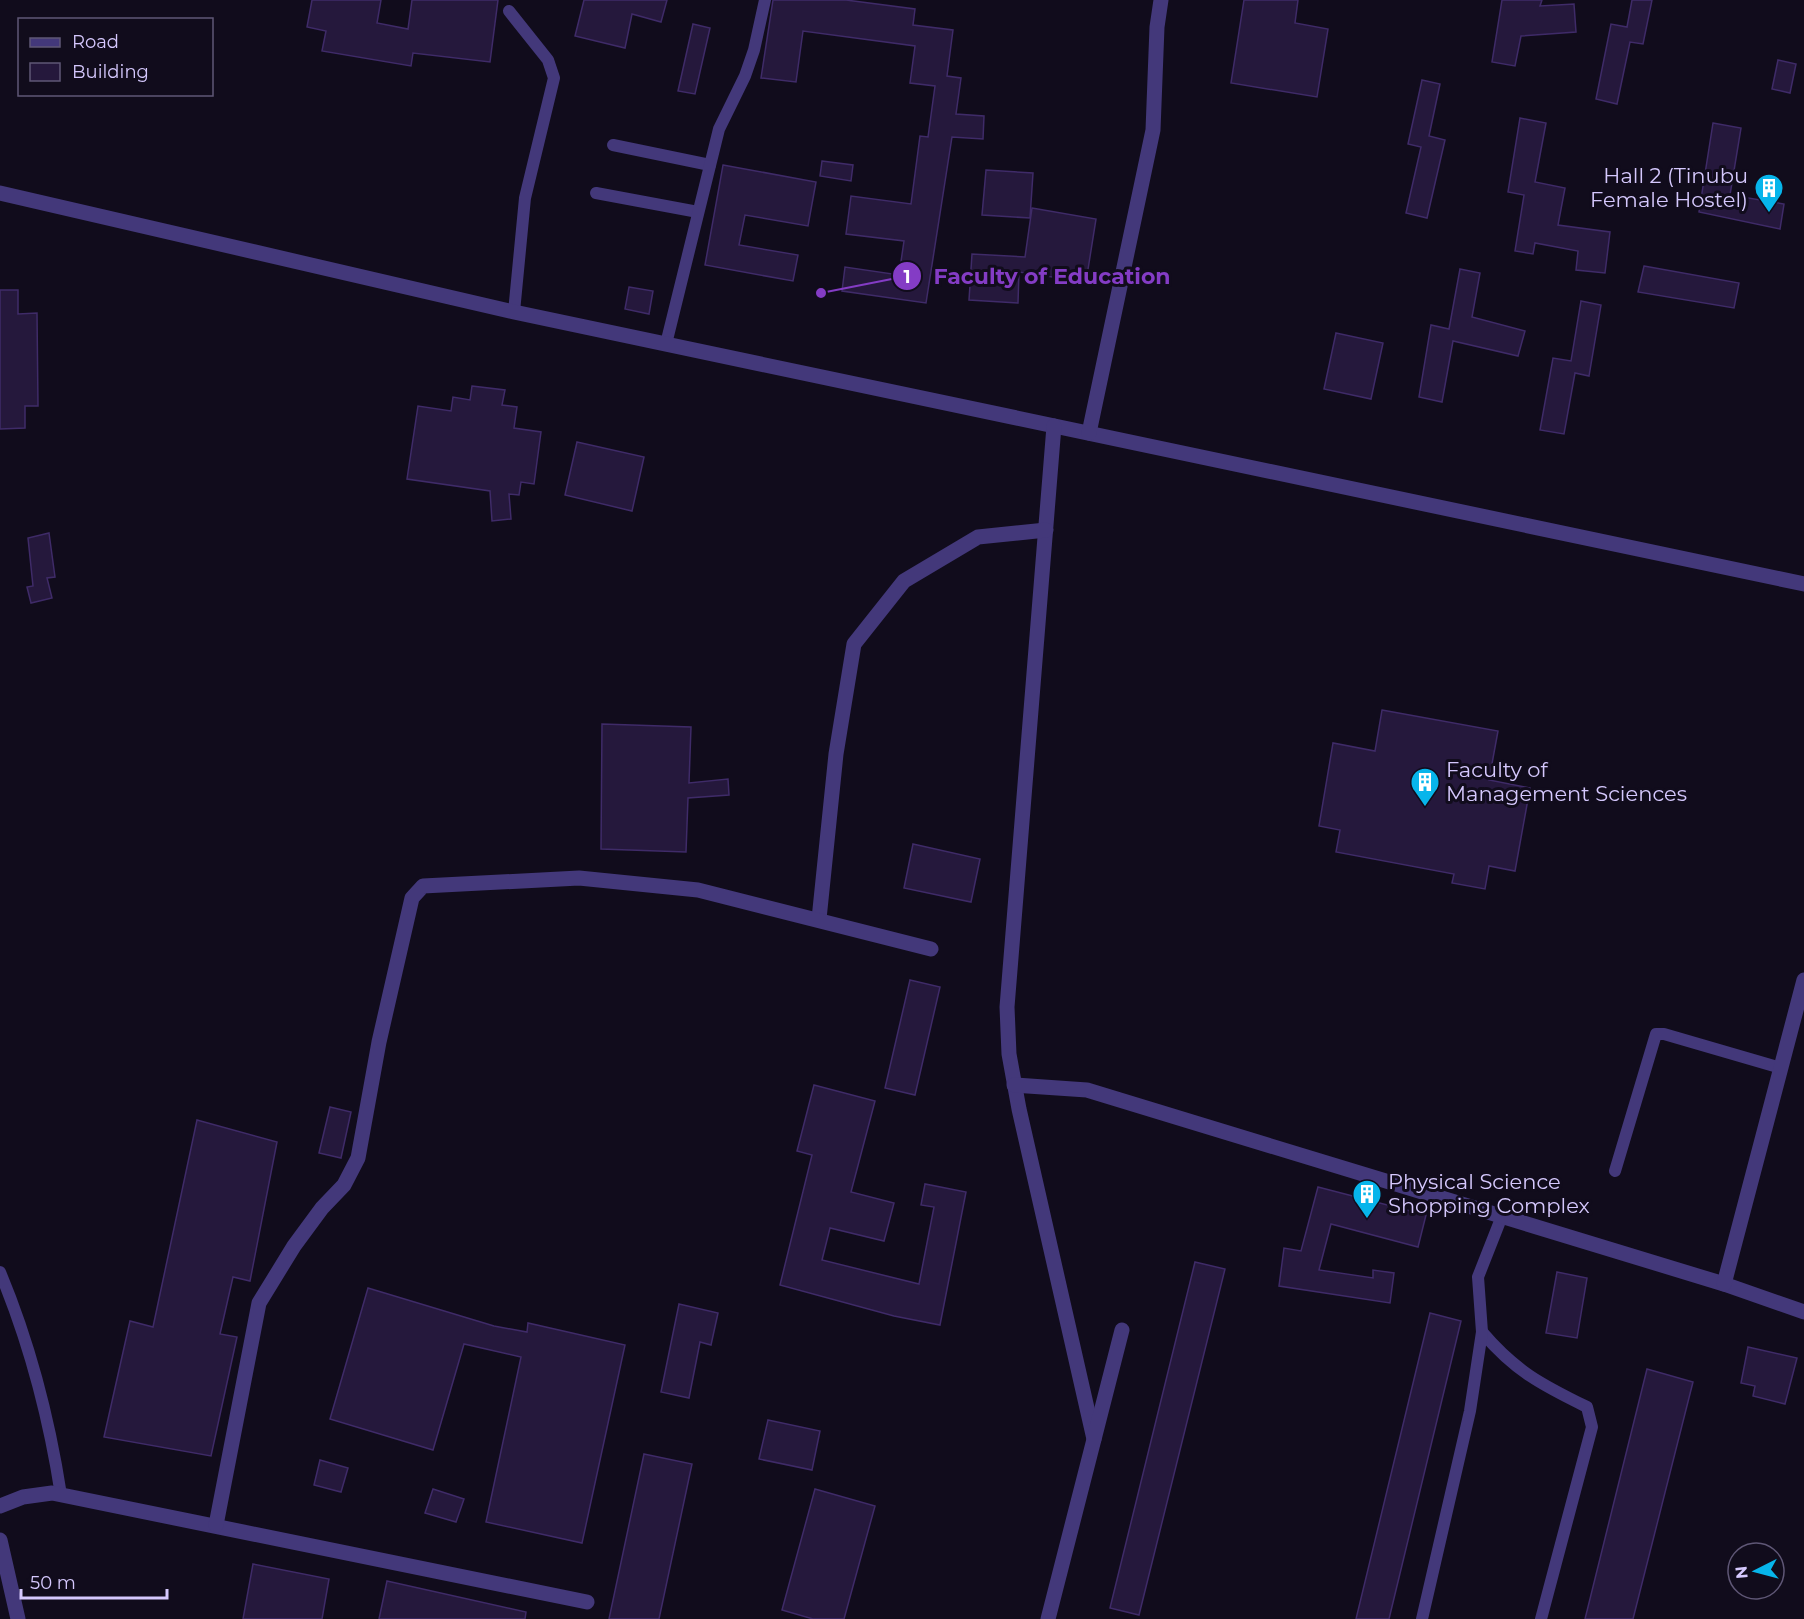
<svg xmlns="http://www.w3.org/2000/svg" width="1804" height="1619" viewBox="0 0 1804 1619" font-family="Montserrat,sans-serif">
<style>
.building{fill:#25183c;stroke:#3f2b68;stroke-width:1.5}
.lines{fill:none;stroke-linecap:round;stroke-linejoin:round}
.service{stroke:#43387a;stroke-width:12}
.minor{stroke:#43387a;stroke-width:15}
.labels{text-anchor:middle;stroke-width:6;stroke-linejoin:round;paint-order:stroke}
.poi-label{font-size:21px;fill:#d5c8fd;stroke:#110c1c;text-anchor:start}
.leader{fill:none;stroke:#843cc5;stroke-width:2}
.callout-dot{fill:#843cc5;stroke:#110c1c;stroke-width:2}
.mark-label{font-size:18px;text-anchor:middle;font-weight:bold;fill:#fff}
.callout-label{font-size:22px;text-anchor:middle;font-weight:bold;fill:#843cc5;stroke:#110c1c;stroke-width:6;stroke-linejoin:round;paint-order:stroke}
</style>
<rect width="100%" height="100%" fill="#110c1c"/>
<!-- building -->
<g class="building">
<path d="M312,0H381L377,23L408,29L412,0H498L490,62L413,53L411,66L322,51L326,31L307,27Z"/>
<path d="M584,0H667L661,22L632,14L625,48L575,36Z"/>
<path d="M773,0H846L915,9L913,25L953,30L947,76L961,78L956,114L984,116L983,139L952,137L926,303L842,291L845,267L899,275L904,241L846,234L851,196L911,204L920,136L928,137L935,86L910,83L915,46L803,31L796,82L761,78Z"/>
<path d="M1244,0H1298L1295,23L1328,29L1317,97L1231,83Z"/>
<path d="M1502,0H1542L1540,6L1574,4L1576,32L1521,36L1515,66L1492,62Z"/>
<path d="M1632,0H1652L1643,44L1630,42L1617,104L1596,99L1611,24L1627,27Z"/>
<path d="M693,24L710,28L695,94L678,91Z"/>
<path d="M1778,60L1796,64L1790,93L1772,89Z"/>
<path d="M1422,80L1440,84L1429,136L1445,140L1427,218L1406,213L1421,147L1408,144Z"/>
<path d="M1520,118L1546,123L1535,182L1565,188L1558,225L1610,232L1605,273L1576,270L1578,251L1535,243L1533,254L1515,251L1524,195L1508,192Z"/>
<path d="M1713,123L1741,128L1730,195L1784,204L1780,229L1699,212Z"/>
<path d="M822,161L853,165L851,181L820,176Z"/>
<path d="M723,165L816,182L808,226L745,215L739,245L798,255L793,281L705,265Z"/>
<path d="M986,170L1033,173L1030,218L982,215Z"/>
<path d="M1032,208L1096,219L1086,282L1019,272L1018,303L969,300L972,254L1025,257Z"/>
<path d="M1644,266L1739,283L1734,308L1638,292Z"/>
<path d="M1460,269L1480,273L1472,317L1525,331L1518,356L1453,341L1442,402L1419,397L1431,325L1449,329Z"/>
<path d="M629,287L653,291L649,314L625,309Z"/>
<path d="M0,290H18V314L37,313L38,406H25V428L0,429Z"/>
<path d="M1581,301L1601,305L1589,376L1575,373L1564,434L1540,430L1553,358L1571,361Z"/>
<path d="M1336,333L1383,343L1371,399L1324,389Z"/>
<path d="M472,386L505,390L502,405L517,407L514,428L541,432L534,484L521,482L519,495L509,494L511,519L492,521L490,491L407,479L418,406L451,411L453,397L470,400Z"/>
<path d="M577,442L644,457L632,511L565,495Z"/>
<path d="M49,533L55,577L47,578L52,598L31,603L27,587L33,586L28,538Z"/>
<path d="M1382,710L1498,731L1489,780L1530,788L1515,871L1489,866L1485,889L1452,883L1454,874L1336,852L1340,830L1319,826L1333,743L1375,751Z"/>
<path d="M602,724L691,727L689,783L728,779L729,795L688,798L686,852L601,849Z"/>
<path d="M913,844L980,859L971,902L904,888Z"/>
<path d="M910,980L940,987L915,1095L885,1088Z"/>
<path d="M814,1085L875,1101L851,1192L894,1203L884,1241L830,1228L822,1260L919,1284L934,1207L921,1205L925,1184L966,1192L940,1325L894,1316L780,1285L812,1155L797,1151Z"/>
<path d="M330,1107L351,1112L341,1158L319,1153Z"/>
<path d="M197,1120L277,1142L250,1281L233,1277L220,1334L237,1337L211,1456L104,1437L130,1321L153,1327Z"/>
<path d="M1318,1187L1426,1215L1418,1247L1331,1224L1319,1270L1373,1278V1270L1394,1273L1390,1303L1279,1286L1284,1248L1301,1251Z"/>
<path d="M1195,1262L1225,1269L1139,1615L1110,1608Z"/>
<path d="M1557,1272L1587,1278L1577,1338L1546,1333Z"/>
<path d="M368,1288L494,1326L527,1332L528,1323L625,1345L582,1543L486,1522L521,1357L464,1344L433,1450L330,1419Z"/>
<path d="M679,1304L718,1313L711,1345L700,1342L689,1398L661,1392Z"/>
<path d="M1430,1313L1461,1321L1389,1619H1356Z"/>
<path d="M1748,1347L1797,1358L1785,1404L1753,1396L1755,1386L1741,1383Z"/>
<path d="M1647,1369L1693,1382L1633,1619H1585Z"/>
<path d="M768,1420L820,1431L812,1470L759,1459Z"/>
<path d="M644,1454L692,1464L659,1619H609Z"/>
<path d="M320,1460L348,1468L341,1492L314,1485Z"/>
<path d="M433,1489L464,1499L456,1522L425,1513Z"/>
<path d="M815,1489L875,1506L844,1619H813L782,1610Z"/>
<path d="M253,1564L329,1579L322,1619H243Z"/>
<path d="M387,1581L526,1612L525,1619H379Z"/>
</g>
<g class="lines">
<!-- service -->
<g class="service">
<path d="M509,11L548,60L554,78L525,198L514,312"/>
<path d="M613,145L710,165"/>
<path d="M596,193L698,212"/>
<path d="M666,344L719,129L745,76L754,50L765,0"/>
<path d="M1615,1171L1656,1034H1664L1781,1068"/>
<path d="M0,1272C30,1344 49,1417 61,1495"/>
<path d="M1482,1332C1515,1371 1542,1385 1587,1407L1592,1427L1541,1619"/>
<path d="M1422,1619L1470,1411L1482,1332L1478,1277L1502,1216"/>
</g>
<!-- minor -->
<g class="minor">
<path d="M0,193L514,312L1804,584"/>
<path d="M1054,426L1007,1007L1009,1054L1019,1109L1094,1439"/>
<path d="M1089,433L1153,130L1157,27L1161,0"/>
<path d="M819,919L836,754L854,644L904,581L978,537L1046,530"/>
<path d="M1014,1085L1087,1090L1724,1284L1804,1312"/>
<path d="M1724,1284L1804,980"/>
<path d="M0,1506L23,1497L52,1493L587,1602"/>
<path d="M216,1525L259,1303L294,1246L322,1208L344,1185L358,1158L379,1042L412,898L423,886L579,878L698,890L931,949"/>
<path d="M0,1540L18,1619"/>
<path d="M1048,1619L1122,1330"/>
</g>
</g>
<!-- icons -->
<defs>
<g id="building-pin" transform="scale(1.5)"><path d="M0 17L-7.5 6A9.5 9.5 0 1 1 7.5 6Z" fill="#07b5eb" stroke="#110c1c"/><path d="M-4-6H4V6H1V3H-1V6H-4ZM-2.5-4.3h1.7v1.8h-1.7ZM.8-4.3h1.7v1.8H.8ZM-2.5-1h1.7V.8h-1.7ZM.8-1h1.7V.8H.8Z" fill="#fff"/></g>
</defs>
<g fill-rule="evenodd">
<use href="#building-pin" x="1769" y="188"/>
<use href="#building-pin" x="1425" y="782"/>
<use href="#building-pin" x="1367" y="1194"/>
</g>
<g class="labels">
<!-- poi labels -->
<g class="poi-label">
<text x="1748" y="183" text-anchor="end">Hall 2 (Tinubu<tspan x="1748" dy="24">Female Hostel)</tspan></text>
<text x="1446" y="777">Faculty of<tspan x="1446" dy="24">Management Sciences</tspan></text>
<text x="1388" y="1189">Physical Science<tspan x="1388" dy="24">Shopping Complex</tspan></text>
</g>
</g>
<!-- callouts -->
<path class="leader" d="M821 293L907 276"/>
<g class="callout-dot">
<circle cx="821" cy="293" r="6"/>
<circle cx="907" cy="276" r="15"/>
</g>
<g class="mark-label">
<text x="907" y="283">1</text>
</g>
<g class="callout-label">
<text x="1052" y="284">Faculty of Education</text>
</g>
<!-- legend -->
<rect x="18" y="18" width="195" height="78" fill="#110c1c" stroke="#5f5776" stroke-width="1.5"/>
<rect x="30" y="38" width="30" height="9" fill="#43387a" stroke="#5f5776" stroke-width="1.5"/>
<text x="72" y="48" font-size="18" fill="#d5c8fd">Road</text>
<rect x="30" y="63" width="30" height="18" fill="#25183c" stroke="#5f5776" stroke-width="1.5"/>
<text x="72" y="78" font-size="18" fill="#d5c8fd">Building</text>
<!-- north arrow -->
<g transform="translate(1756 1571) rotate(264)"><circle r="28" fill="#110c1c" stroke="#5f5776" stroke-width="1.5"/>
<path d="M0-4.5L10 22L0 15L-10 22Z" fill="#07b5eb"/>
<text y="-9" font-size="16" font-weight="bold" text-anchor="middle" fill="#d5c8fd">N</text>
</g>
<!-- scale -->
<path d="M21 1589v9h146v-9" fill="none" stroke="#d5c8fd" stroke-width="3"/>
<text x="30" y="1589" font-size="18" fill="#d5c8fd" stroke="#110c1c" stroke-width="4.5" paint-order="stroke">50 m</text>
</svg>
